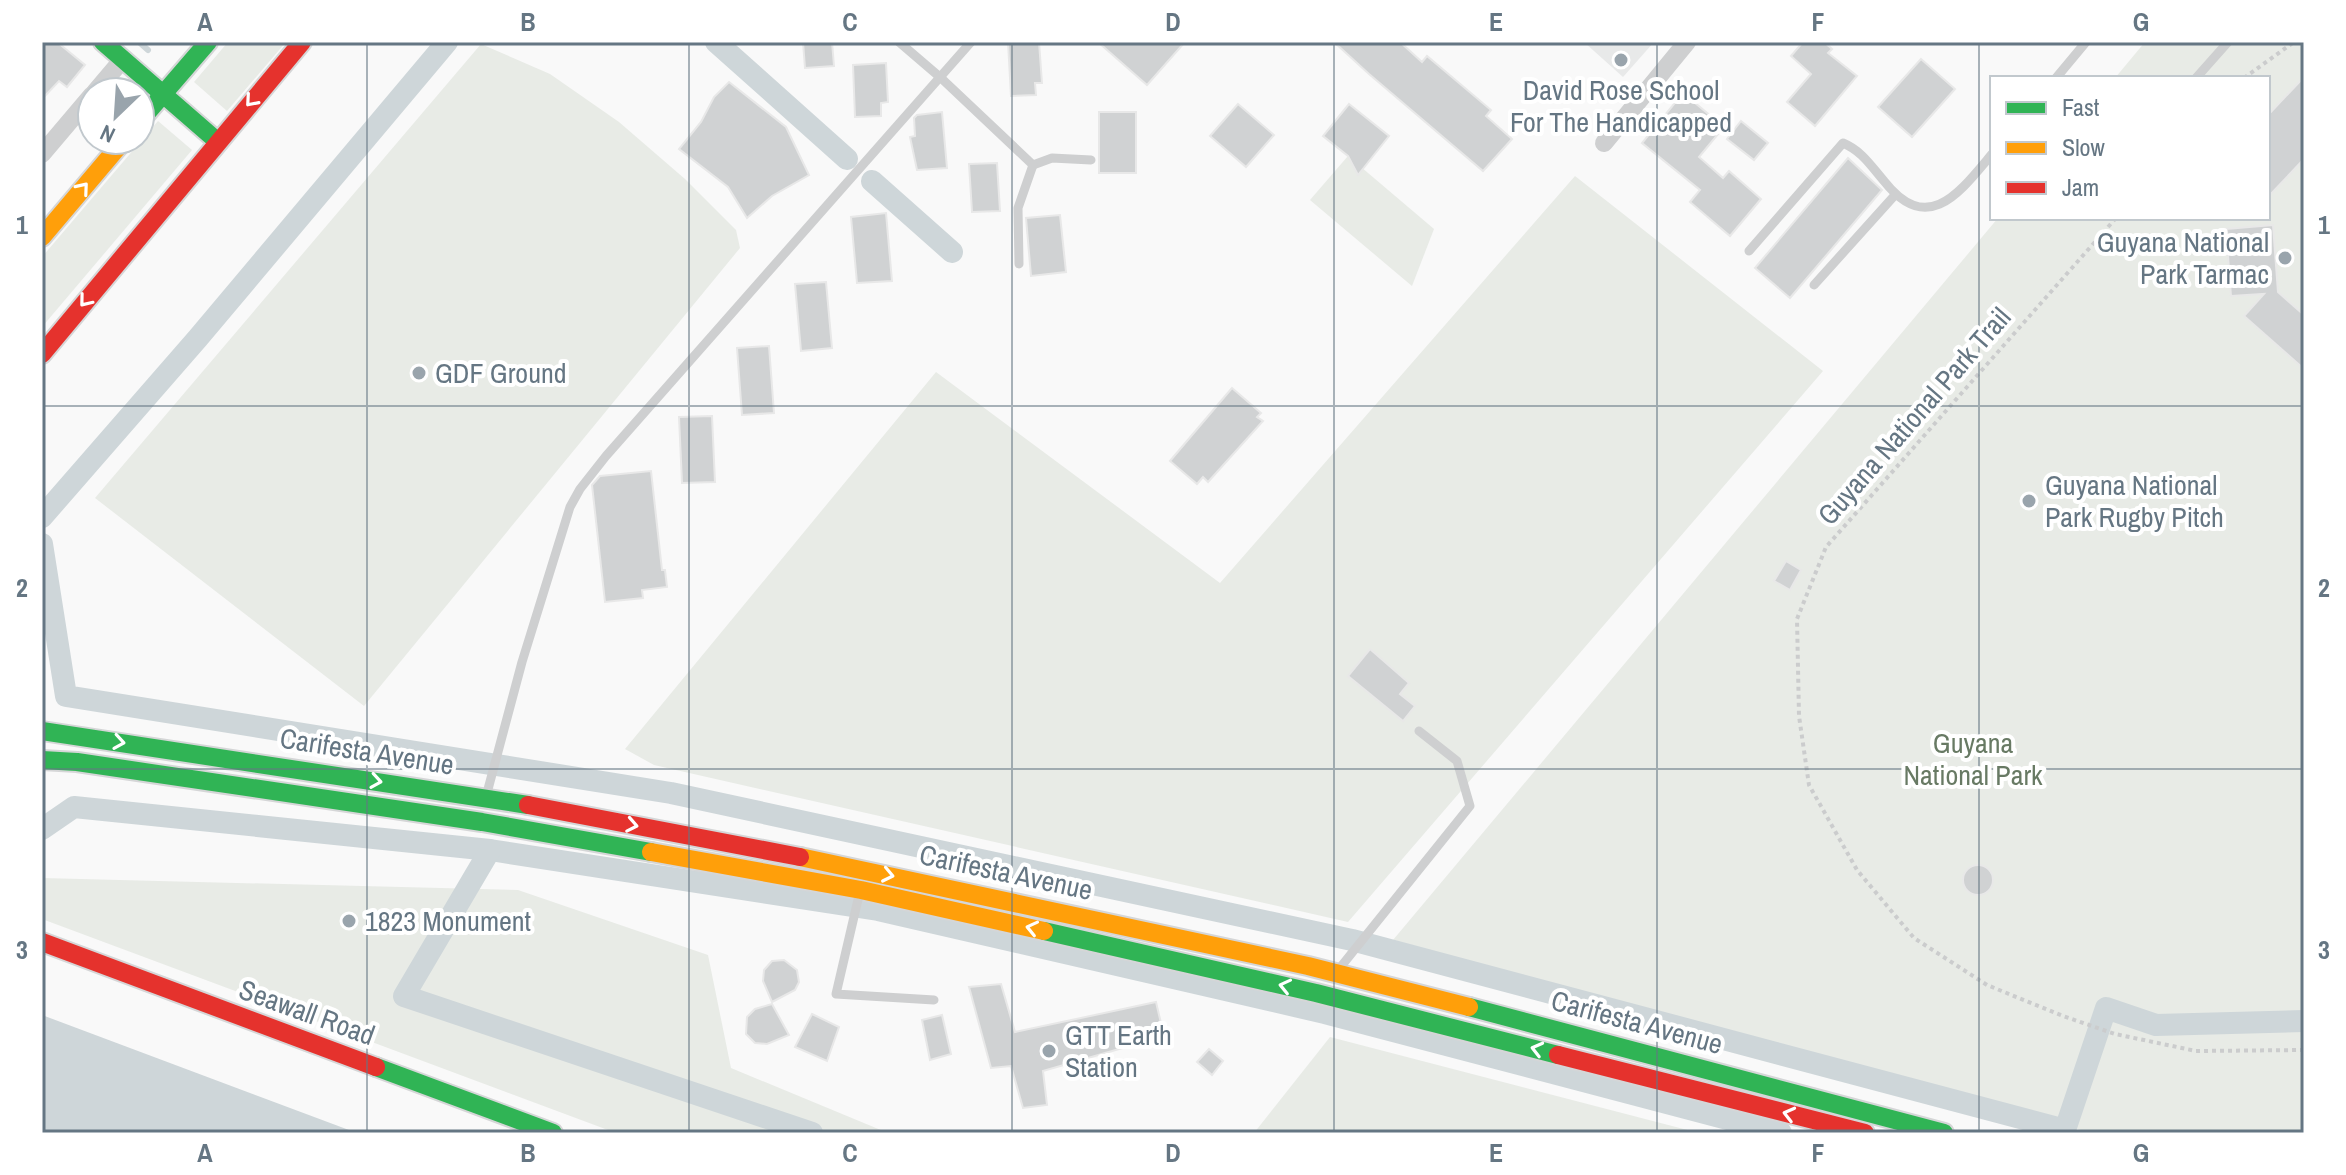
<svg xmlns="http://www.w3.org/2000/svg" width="2346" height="1175" viewBox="0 0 2346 1175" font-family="'Archivo Narrow',sans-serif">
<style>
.built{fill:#e8e9e9}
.green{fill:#e8ebe6}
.water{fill:#ced6d9}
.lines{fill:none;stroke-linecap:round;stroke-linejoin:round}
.stream{stroke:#ced6d9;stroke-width:6}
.canal{stroke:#ced6d9;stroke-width:22}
.building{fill:#d0d2d3;stroke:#e8e8e8;stroke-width:2}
.fast-casing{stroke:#d5d6d7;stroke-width:22}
.slow-casing{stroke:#d5d6d7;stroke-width:22}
.jam-casing{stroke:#d5d6d7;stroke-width:22}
.path{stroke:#cbcccd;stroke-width:4;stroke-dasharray:4 4;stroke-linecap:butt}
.lane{stroke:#cecfd0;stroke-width:9}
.street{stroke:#cecfd0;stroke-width:18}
.fast{stroke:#30b455;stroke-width:18}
.slow{stroke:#ff9f0a;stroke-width:18}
.jam{stroke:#e5322d;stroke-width:18}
.oneway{stroke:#fff}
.grid{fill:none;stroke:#657683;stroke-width:2;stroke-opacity:0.55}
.poi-dot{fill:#99a4ac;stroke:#fff;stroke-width:3}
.labels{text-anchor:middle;stroke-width:8;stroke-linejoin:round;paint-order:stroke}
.poi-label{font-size:28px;fill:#657683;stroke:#fff;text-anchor:start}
.street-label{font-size:28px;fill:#657683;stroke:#fff}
.park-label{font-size:28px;fill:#687a64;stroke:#fff}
.neatline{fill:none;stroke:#657683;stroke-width:3}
.grid-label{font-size:26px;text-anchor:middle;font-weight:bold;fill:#657683}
</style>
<rect width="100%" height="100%" fill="#f9f9f9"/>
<!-- built -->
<path class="built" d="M1584,42H1654L1623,77Z"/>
<!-- green -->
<g class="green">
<path d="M228,42H286L227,111L194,82Z"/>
<path d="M2145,42H2304V1133H2092L1393,940L1998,218H2268V78H2115Z"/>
<path d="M481,44L550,74L619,122L685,179L736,230L740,248L364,706L95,498Z"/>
<path d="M158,121L192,150L42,327V257Z"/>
<path d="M1348,156L1434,229L1412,286L1310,200Z"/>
<path d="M1575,176L1823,371L1348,922L654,765L625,749L936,372L1220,583Z"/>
<path d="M42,878L518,890L708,955L731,1068L888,1133H616L42,919Z"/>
<path d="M1330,1037L1699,1133H1254Z"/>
</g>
<!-- water -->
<path class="water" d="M42,1015L357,1133H42Z"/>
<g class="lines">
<!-- stream -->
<path class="stream" d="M139,42L148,50"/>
<!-- canal -->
<g class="canal">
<path d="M716,42L847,159"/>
<path d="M872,181L952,252"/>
<path d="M42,517L198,338L447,42"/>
<path d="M42,544L66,696L671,793L1352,940L2065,1130L2106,1008L2156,1025L2304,1021"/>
<path d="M42,829L74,807L490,850L878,910L1325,1013L1781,1133"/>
<path d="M490,850L404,996L812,1133"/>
</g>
</g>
<!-- building -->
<g class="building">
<path d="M42,42H57L85,65L67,87L59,81L42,99Z"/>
<path d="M803,42H832L834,66L805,68Z"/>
<path d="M1008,42H1039L1042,83H1035L1036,95L1011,96Z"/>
<path d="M1098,42H1185L1147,85Z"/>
<path d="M1334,42H1400L1422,62L1427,56L1491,110L1486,116L1512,139L1483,171L1369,74Z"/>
<path d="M1803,42H1824L1832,49L1828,53L1857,76L1815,126L1787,102L1811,74L1791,56Z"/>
<path d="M1921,59L1955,89L1912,137L1878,107Z"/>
<path d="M886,63L888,102L881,103V116L855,117L853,65Z"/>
<path d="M2304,77V159L2268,197V115Z"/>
<path d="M729,82L786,127L809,175L772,196L747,218L728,187L679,149L701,122L714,97Z"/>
<path d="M1683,93L1724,127L1699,157L1723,178L1729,171L1761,199L1730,236L1690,202L1700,190L1642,143Z"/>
<path d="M1238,104L1274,135L1246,167L1210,136Z"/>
<path d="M1349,104L1389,136L1358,175L1348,156L1323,136Z"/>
<path d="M942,112L947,168L917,170L910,137L915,136L914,118L917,115Z"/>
<rect x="1099" y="112" width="37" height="61"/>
<path d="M1741,121L1768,143L1754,160L1727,139Z"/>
<path d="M1848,158L1882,190L1790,298L1755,268Z"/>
<path d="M997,163L1000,211L972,212L969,164Z"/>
<path d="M886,213L892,281L857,283L851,217Z"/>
<path d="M1060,215L1066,272L1031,276L1026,218Z"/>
<path d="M2273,225L2278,292L2304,315V369L2244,316L2264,294L2231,296L2226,229Z"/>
<path d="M826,282L832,348L801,351L795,284Z"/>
<path d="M769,346L774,413L742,415L737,348Z"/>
<path d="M1232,388L1261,413L1257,417L1263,421L1208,482L1203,477L1197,484L1170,461Z"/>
<path d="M712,416L715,482L682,483L679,417Z"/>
<path d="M651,471L662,570H665L667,587L642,590L643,598L605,602L592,485L600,476Z"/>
<path d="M1786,561L1801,570L1790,590L1774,581Z"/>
<path d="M1370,649L1409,683L1400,694L1415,706L1403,721L1348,676Z"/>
<circle cx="1978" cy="880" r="15"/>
<path d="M784,960L797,970L799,982L795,990L772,1002L763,981L764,970L772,961Z"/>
<path d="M1001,984L1015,1032L1156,1002L1164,1036L1043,1071L1047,1105L1023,1108L1011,1066L991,1068L969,987Z"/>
<path d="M772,1004L789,1035L767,1044L755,1043L746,1034L747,1017L755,1009Z"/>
<path d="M812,1014L839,1027L827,1061L795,1047Z"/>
<path d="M942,1015L951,1054L930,1060L922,1020Z"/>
<path d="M1209,1049L1223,1061L1212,1075L1197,1062Z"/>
</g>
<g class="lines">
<!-- fast casing -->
<g class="fast-casing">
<g id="fast">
<path d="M103,42L217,141"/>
<path d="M140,121L208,42"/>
<path d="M42,731L528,805"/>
<path d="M42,760L77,762L482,822L651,852"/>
<path d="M1044,931L1316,993L1558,1055"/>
<path d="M1469,1007L1944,1133"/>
<path d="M376,1067L553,1133"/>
</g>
</g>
<!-- slow casing -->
<g class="slow-casing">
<g id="slow">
<path d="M42,237L124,140"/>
<path d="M651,852L861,890L1044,931"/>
<path d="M800,857L1308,966L1469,1007"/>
</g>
</g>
<!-- jam casing -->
<g class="jam-casing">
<g id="jam">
<path d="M42,354L302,42"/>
<path d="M528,805L800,857"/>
<path d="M42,942L376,1067"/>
<path d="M1558,1055L1865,1133"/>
</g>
</g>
<!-- path -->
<g class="path">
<path d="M2244,78L2294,42"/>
<path d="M2116,218L1826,547L1797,619L1799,716L1809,785L1857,870L1914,938L1987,985L2063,1016L2115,1034L2196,1051L2304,1050"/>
</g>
<!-- lane -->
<g class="lane">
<path d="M899,42L941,78L1033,165"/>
<path d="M2056,78L2086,42"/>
<path d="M2196,78L2228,42"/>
<path d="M1033,165L1052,158L1091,160"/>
<path d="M1749,251L1843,143C1862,151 1871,166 1884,181C1928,237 1960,192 1992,154"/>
<path d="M1019,264L1018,208L1033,165"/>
<path d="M1814,285L1895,195"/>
<path d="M487,793L522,662L570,507L580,489L606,456L971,42"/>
<path d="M860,891L836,994L934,1000"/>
<path d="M1339,969L1470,806L1457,761L1419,731"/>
</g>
<!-- street -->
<g class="street">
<path d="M95,92L123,59"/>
<path d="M1604,143L1687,42"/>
<path d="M42,154L92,95"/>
</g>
<!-- fast -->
<use href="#fast" class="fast"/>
<!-- slow -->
<use href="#slow" class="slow"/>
<!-- jam -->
<use href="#jam" class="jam"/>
</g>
<!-- one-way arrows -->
<defs><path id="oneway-chevron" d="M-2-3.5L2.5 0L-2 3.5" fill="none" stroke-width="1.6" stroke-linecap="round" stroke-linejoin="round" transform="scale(2)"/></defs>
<g class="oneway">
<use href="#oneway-chevron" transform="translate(251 101) rotate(131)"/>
<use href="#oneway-chevron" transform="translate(83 188) rotate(-50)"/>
<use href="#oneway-chevron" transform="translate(85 301) rotate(129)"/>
<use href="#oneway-chevron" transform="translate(119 742) rotate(9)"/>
<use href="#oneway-chevron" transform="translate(376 781) rotate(9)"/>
<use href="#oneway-chevron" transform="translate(632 825) rotate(11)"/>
<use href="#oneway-chevron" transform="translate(888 875) rotate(12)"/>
<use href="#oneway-chevron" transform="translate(1032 928) rotate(-167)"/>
<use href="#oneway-chevron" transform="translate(1285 986) rotate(-167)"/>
<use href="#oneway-chevron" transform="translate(1537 1049) rotate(-166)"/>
<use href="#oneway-chevron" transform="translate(1789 1114) rotate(-166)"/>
</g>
<!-- grid -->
<path class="grid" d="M367,42V1133M689,42V1133M1012,42V1133M1334,42V1133M1657,42V1133M1979,42V1133M42,406H2304M42,769H2304"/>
<!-- markers -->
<g class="poi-dot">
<circle cx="1621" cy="60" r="8"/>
<circle cx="2285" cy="258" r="8"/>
<circle cx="419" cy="373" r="8"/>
<circle cx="2029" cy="501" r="8"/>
<circle cx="349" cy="921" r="8"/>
<circle cx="1049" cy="1051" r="8"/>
</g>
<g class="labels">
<!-- poi labels -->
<g class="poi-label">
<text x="1621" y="100" text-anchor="middle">David Rose School<tspan x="1621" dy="32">For The Handicapped</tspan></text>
<text x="2269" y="252" text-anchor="end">Guyana National<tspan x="2269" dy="32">Park Tarmac</tspan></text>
<text x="435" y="383">GDF Ground</text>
<text x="2045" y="495">Guyana National<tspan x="2045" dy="32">Park Rugby Pitch</tspan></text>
<text x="365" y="931">1823 Monument</text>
<text x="1065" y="1045">GTT Earth<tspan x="1065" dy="32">Station</tspan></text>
</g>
<!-- street labels -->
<g class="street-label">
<text transform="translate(1914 416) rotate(-49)" y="10">Guyana National Park Trail</text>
<text transform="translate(367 751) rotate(9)" y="10">Carifesta Avenue</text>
<text transform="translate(1006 872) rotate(12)" y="10">Carifesta Avenue</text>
<text transform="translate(307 1012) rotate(20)" y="10">Seawall Road</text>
<text transform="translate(1637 1022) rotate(15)" y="10">Carifesta Avenue</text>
</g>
<!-- park labels -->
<g class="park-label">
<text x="1973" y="753">Guyana<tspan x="1973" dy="32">National Park</tspan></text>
</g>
</g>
<!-- border -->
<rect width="2346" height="1175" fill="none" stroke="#ffffff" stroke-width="88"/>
<!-- legend -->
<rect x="1990" y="76" width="280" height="144" fill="#ffffff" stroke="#c1c8cd" stroke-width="2"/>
<rect x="2006" y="102" width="40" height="12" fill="#30b455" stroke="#c1c8cd" stroke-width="2"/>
<text x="2062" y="116" font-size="24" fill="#657683">Fast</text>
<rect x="2006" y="142" width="40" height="12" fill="#ff9f0a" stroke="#c1c8cd" stroke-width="2"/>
<text x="2062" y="156" font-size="24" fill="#657683">Slow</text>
<rect x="2006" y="182" width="40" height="12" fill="#e5322d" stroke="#c1c8cd" stroke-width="2"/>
<text x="2062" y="196" font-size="24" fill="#657683">Jam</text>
<!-- north arrow -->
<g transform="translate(116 116) rotate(205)"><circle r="38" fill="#ffffff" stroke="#c1c8cd" stroke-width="2"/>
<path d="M0-6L14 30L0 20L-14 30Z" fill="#99a4ac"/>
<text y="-12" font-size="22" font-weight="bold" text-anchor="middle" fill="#657683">N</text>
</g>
<rect x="44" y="44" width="2258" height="1087" class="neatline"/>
<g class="grid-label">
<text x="205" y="31">A</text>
<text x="528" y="31">B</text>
<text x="850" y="31">C</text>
<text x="1173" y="31">D</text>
<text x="1496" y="31">E</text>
<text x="1818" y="31">F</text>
<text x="2141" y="31">G</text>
<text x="22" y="234">1</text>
<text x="2324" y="234">1</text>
<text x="22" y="597">2</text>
<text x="2324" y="597">2</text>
<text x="22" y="959">3</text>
<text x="2324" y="959">3</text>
<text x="205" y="1162">A</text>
<text x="528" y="1162">B</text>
<text x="850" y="1162">C</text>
<text x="1173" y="1162">D</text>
<text x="1496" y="1162">E</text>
<text x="1818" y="1162">F</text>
<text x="2141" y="1162">G</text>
</g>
</svg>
